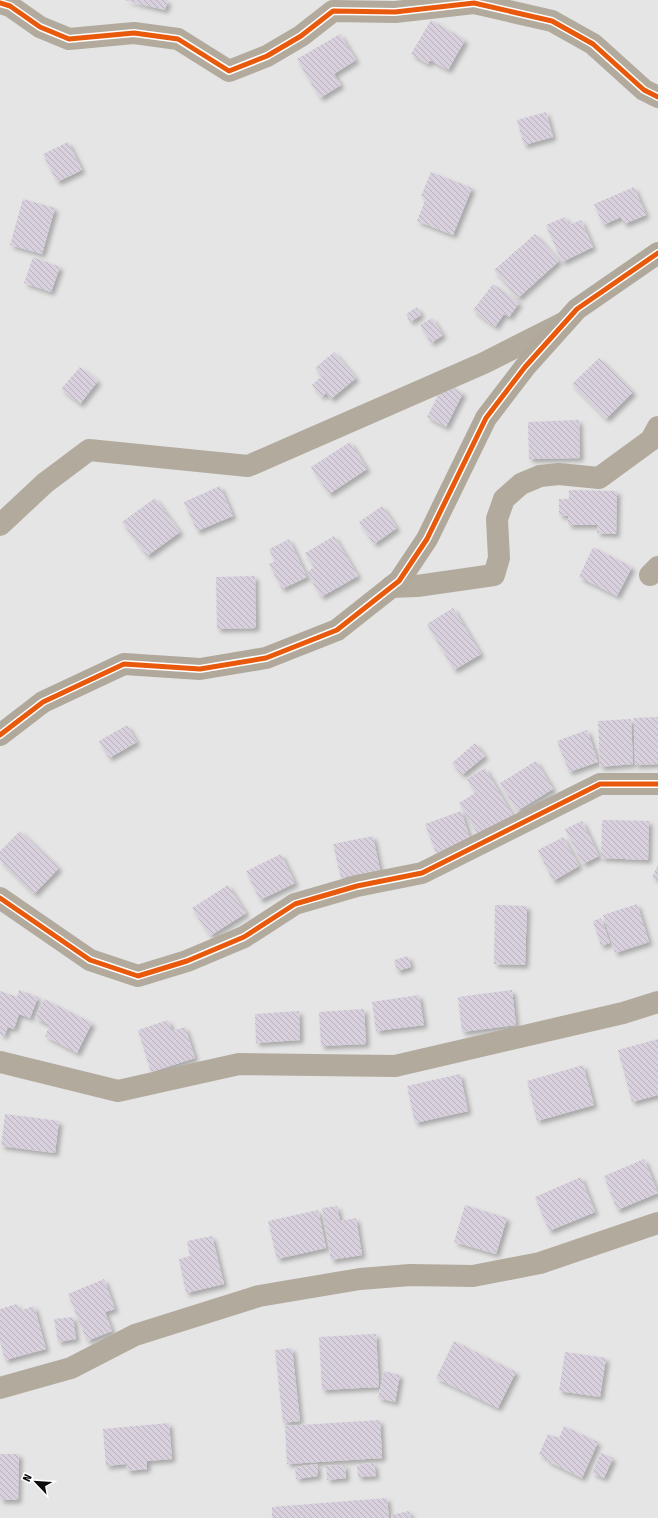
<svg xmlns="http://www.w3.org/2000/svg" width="658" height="1518" viewBox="0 0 658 1518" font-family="'Fira Sans Condensed',sans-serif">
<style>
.building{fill:url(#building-back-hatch);filter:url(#shadow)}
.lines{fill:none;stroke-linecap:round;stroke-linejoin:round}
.street{stroke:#b2aa9c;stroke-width:22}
.secondary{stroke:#b0a89a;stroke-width:22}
.cycleway-casing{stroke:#fff;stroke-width:8}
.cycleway{stroke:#e8590c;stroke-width:5}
</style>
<defs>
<pattern id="building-back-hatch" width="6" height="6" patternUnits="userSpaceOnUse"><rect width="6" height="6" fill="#d8d0dd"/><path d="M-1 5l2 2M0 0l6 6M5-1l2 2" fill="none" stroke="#b8b1bc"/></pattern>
<filter id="shadow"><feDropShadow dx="3.5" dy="3.5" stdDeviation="2" flood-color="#0004"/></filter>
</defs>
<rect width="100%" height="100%" fill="#e5e5e6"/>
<!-- building -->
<g class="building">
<path d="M124,0H168L165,10Z"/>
<path d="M431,20L465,40L448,70L430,60L428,64L411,54Z"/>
<path d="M340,34L356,60L334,74L341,85L320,98L297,59Z"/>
<path d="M546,112L553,137L524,145L517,120Z"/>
<path d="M68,142L82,170L57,182L43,154Z"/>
<path d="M431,172L472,188L453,235L417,221L426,198L421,196Z"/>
<path d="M634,187L646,215L624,224L621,217L603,225L594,204Z"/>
<path d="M23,199L55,208L42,254L10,245Z"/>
<path d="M565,217L569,225L581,220L593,247L562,262L546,225Z"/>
<path d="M535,234L559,261L518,298L494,270Z"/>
<path d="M33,257L60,267L51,292L24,283Z"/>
<path d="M493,284L519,303L509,317L504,314L495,327L473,310Z"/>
<path d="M417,307L421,315L410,322L406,314Z"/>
<path d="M432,318L443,335L431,343L420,325Z"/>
<path d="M334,352L356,378L331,399L326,393L322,397L312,385L322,376L315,368Z"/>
<path d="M599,358L633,392L606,419L572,384Z"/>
<path d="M80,367L98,381L80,404L61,389Z"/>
<path d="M444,383L463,393L446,427L427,417Z"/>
<path d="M579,420L580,458L529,459L528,422Z"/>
<path d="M350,442L367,469L329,494L311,467Z"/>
<path d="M220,486L233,516L197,531L184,502Z"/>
<path d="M569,490L617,491L616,534L597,533V525H568V516L559,515V499H569Z"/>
<path d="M155,498L180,532L147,556L122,522Z"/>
<path d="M382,506L397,528L374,544L359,522Z"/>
<path d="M334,536L358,576L321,597L307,572L314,567L305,553Z"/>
<path d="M289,539L307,577L282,589L269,564L275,561L269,549Z"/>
<path d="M593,547L632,567L617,596L579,577Z"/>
<path d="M255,576L256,628L217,629L216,577Z"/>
<path d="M453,608L481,654L454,670L427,624Z"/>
<path d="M658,717V764L635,765L634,718Z"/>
<path d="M631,719L633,764L600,767L598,721Z"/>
<path d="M127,725L137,742L109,758L99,741Z"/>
<path d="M587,730L598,762L569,772L557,741Z"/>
<path d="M475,743L485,756L462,775L452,763Z"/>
<path d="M536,761L553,789L517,811L500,783Z"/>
<path d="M485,768L513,816L479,836L459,803L475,793L467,779Z"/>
<path d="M461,811L471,841L436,853L425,824Z"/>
<path d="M602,820L649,821L648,860L601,858Z"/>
<path d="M582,821L599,856L583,864L565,829Z"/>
<path d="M20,831L59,868L34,894L0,860V851Z"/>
<path d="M373,836L380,870L341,878L333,844Z"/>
<path d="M563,837L579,866L553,881L538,850Z"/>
<path d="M281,854L295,883L260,900L246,871Z"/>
<path d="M658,865V880L652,877Z"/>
<path d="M228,885L246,913L210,936L192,908Z"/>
<path d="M637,904L649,942L615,953L603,915Z"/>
<path d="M495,905L527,906L525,965L494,964Z"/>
<path d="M601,918L610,943L601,946L593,921Z"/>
<path d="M408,956L411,967L397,971L394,960Z"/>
<path d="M19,990L38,997L30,1018L19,1014L14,1029L8,1027L4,1036L0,1034V991L17,997Z"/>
<path d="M512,990L516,1025L462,1032L458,997Z"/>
<path d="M419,995L424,1025L376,1031L372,1002Z"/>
<path d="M44,999L92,1023L77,1053L45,1036L50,1025L35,1018Z"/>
<path d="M364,1009L366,1044L321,1046L319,1012Z"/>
<path d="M299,1011L300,1040L256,1043L255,1014Z"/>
<path d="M168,1020L172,1031L185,1027L195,1058L151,1072L138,1030Z"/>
<path d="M658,1039V1095L632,1102L618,1050Z"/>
<path d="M583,1065L594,1105L537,1121L527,1081Z"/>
<path d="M460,1074L468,1111L415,1123L407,1086Z"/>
<path d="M5,1114L59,1121L55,1153L1,1146Z"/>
<path d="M644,1159L658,1193L617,1210L604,1176Z"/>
<path d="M581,1177L595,1212L549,1231L535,1197Z"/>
<path d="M465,1205L507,1218L496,1254L454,1242Z"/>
<path d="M337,1206L340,1221L356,1218L362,1255L331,1260L322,1208Z"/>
<path d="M318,1210L326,1248L277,1259L268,1221Z"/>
<path d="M212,1236L224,1284L186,1293L179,1259L190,1256L187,1241Z"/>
<path d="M104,1279L115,1309L105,1312L112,1331L87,1341L68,1294Z"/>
<path d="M17,1304L19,1311L34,1306L46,1349L5,1360L0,1341V1309Z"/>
<path d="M73,1317L76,1339L58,1342L54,1319Z"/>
<path d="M376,1334L379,1387L322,1390L319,1337Z"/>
<path d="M454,1341L516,1372L498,1408L436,1378Z"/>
<path d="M292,1348L300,1421L283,1423L275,1350Z"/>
<path d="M565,1352L606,1358L600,1397L559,1391Z"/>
<path d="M384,1371L400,1375L395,1402L378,1398Z"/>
<path d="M380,1420L382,1458L287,1464L285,1426Z"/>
<path d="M169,1423L172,1459L147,1461V1469L127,1471L126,1464L106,1466L103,1429Z"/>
<path d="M564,1426L598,1442L582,1478L547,1461L548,1459L539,1454L548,1434L559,1438Z"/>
<path d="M601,1453L613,1458L604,1478L592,1473Z"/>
<path d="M0,1454H19L18,1500H0Z"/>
<path d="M374,1463L376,1476L358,1477L357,1465Z"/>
<path d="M317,1464L318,1476L296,1479L295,1467Z"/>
<path d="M345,1465L346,1478L327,1480L326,1466Z"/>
<path d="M387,1498L389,1518H272V1507Z"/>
<path d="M409,1511L411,1518H392L391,1515Z"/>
</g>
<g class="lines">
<!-- street -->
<g class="street">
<path d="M0,3L10,6L40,27L69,39L134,33L178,39L229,71L267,56L301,36L333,11L395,12L474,3L552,21L593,44L644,90L658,97"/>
<path d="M0,525L45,483L89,450L248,466L484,363L565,322"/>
<path d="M650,575L658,567"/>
<path d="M391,587L417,586L494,575L499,558L497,519L504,499L521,484L540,476L559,474L599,478L651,440L658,427"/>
<path d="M0,898L90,960L138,976L187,961L244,937L295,904L357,886L422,873L600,784H658"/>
<path d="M0,1062L118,1091L239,1064L395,1066L623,1013L658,1002"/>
<path d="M0,1388L71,1368L135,1335L259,1296L360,1279L410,1275L473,1276L540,1263L658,1223"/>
</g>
<!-- secondary -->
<path class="secondary" d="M0,735L43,702L124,664L200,669L266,658L337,630L399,581L427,539L486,418L525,367L577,309L658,253"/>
<!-- cycleway casing -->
<g class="cycleway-casing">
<g id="cycleway">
<path d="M0,3L10,6L40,27L69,39L134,33L178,39L229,71L267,56L301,36L333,11L395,12L474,3L552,21L593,44L644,90L658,97"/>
<path d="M0,735L43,702L124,664L200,669L266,658L337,630L399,581L427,539L486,418L525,367L577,309L658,253"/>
<path d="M0,898L90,960L138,976L187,961L244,937L295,904L357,886L422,873L600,784H658"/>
</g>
</g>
<!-- cycleway -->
<use href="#cycleway" class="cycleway"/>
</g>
<!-- north arrow -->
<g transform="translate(36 1482) rotate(295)" stroke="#ffffff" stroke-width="3" paint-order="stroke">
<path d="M0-3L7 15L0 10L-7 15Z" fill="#0c0c0d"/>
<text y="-6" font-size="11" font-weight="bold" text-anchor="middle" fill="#0c0c0d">N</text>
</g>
</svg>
